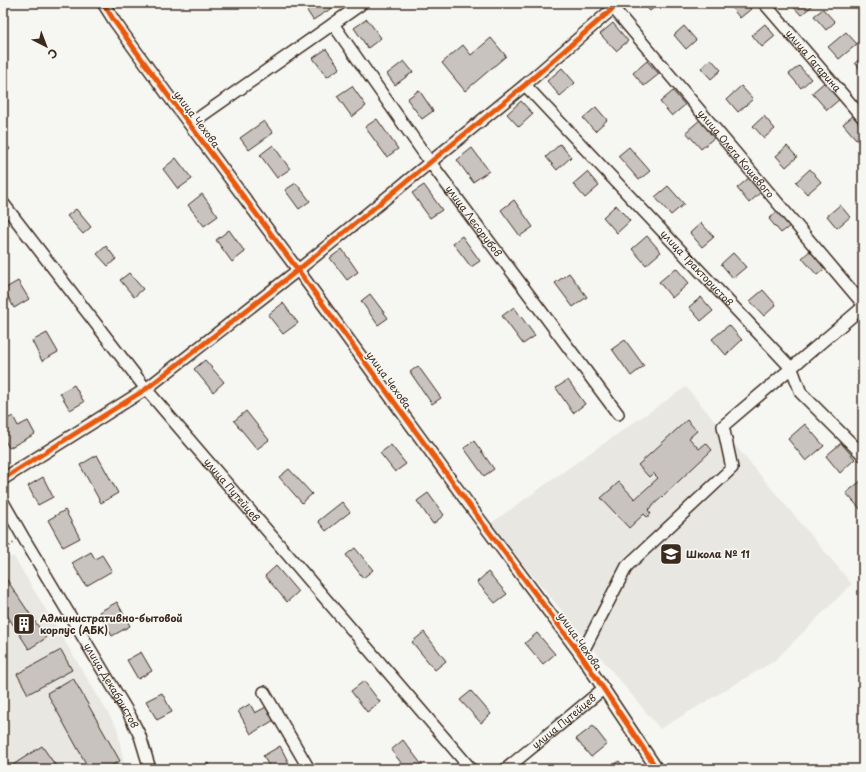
<svg xmlns="http://www.w3.org/2000/svg" width="866" height="772" viewBox="0 0 866 772" font-family="'Playpen Sans',sans-serif">
<style>
.built{fill:#e8e7e2}
.building{fill:#c8c3be;stroke:#3b2a1e}
.lines{fill:none;stroke-linecap:round;stroke-linejoin:round}
.minor-casing{stroke:#3b2a1e;stroke-width:14}
.path{stroke:#3b2a1e;stroke-width:2;stroke-dasharray:1 3;stroke-linecap:butt}
.minor{stroke:#f6f6f2;stroke-width:11}
.rail{stroke:#3b2a1e;stroke-width:3;stroke-dasharray:6 3;stroke-linecap:butt}
.cycleway-casing{stroke:#f6f6f2;stroke-width:8}
.cycleway{stroke:#e8590c;stroke-width:5}
.labels{text-anchor:middle;stroke-width:3.5;stroke-linejoin:round;paint-order:stroke}
.street-label{font-size:10px;fill:#3b2a1e;stroke:#f6f6f2}
.poi-label{font-size:10px;font-weight:bold;fill:#3b2a1e;stroke:#f6f6f2;text-anchor:start}
</style>
<rect width="100%" height="100%" fill="#f6f6f2"/>
<filter id="ink" filterUnits="userSpaceOnUse"><feTurbulence type="fractalNoise" baseFrequency=".025" numOctaves="2"/><feDisplacementMap in="SourceGraphic" scale="8" xChannelSelector="R" yChannelSelector="G"/><feConvolveMatrix kernelMatrix="1 2 1 2 8 2 1 2 1" color-interpolation-filters="sRGB"/></filter>
<g filter="url(#ink)">
<!-- built -->
<g class="built">
<path d="M686,387L852,584L774,661L660,729L490,524L597,448Z"/>
<path d="M9,557H14L117,728L125,769H3V561Z"/>
</g>
<!-- building -->
<g class="building">
<path d="M302,3H340L313,20Z"/>
<path d="M642,3H659L650,11Z"/>
<path d="M733,3H746L751,9L740,18L730,6Z"/>
<path d="M792,3H810L812,6L801,15L791,4Z"/>
<path d="M823,9L835,22L826,30L814,16Z"/>
<path d="M367,19L381,38L368,48L354,28Z"/>
<path d="M613,23L628,41L616,51L600,34Z"/>
<path d="M765,24L775,36L762,47L752,35Z"/>
<path d="M684,26L696,40L686,49L674,35Z"/>
<path d="M846,32L857,44L839,59L828,47Z"/>
<path d="M491,38L506,56L465,91L442,63L463,45L471,55Z"/>
<path d="M326,49L340,68L327,77L313,58Z"/>
<path d="M863,56V72L855,63Z"/>
<path d="M711,59L721,70L711,79L701,68Z"/>
<path d="M404,61L413,72L395,85L387,74Z"/>
<path d="M647,61L659,74L644,86L633,73Z"/>
<path d="M799,66L811,79L801,88L789,74Z"/>
<path d="M562,68L575,83L560,96L547,81Z"/>
<path d="M826,81L841,98L827,110L812,93Z"/>
<path d="M352,86L366,106L352,117L337,96Z"/>
<path d="M741,86L753,99L738,112L727,99Z"/>
<path d="M419,90L433,111L422,119L407,99Z"/>
<path d="M673,91L685,105L672,116L660,102Z"/>
<path d="M521,101L533,114L519,127L507,114Z"/>
<path d="M596,107L607,120L595,131L583,118Z"/>
<path d="M764,116L775,129L764,138L753,126Z"/>
<path d="M853,116L863,127V133L856,139L843,124Z"/>
<path d="M377,119L398,149L387,157L365,127Z"/>
<path d="M701,119L716,136L701,149L686,132Z"/>
<path d="M264,121L273,133L249,150L240,138Z"/>
<path d="M3,140L10,149L3,155Z"/>
<path d="M560,144L571,157L557,170L546,157Z"/>
<path d="M273,145L290,169L277,178L260,155Z"/>
<path d="M787,146L797,157L786,167L776,156Z"/>
<path d="M629,147L650,171L639,180L618,156Z"/>
<path d="M472,148L489,171L473,182L457,160Z"/>
<path d="M176,158L192,179L178,189L163,169Z"/>
<path d="M810,169L821,182L807,194L796,182Z"/>
<path d="M587,172L599,186L585,198L573,184Z"/>
<path d="M750,177L762,191L749,203L737,188Z"/>
<path d="M296,183L310,201L299,209L285,190Z"/>
<path d="M424,185L442,210L430,218L412,193Z"/>
<path d="M668,186L684,204L671,215L655,197Z"/>
<path d="M202,194L218,216L204,226L188,205Z"/>
<path d="M514,200L533,227L520,236L501,210Z"/>
<path d="M616,205L630,221L617,233L603,217Z"/>
<path d="M840,205L850,217L837,228L827,216Z"/>
<path d="M76,209L91,227L83,234L67,216Z"/>
<path d="M778,211L790,226L781,233L769,219Z"/>
<path d="M701,223L714,237L702,247L690,233Z"/>
<path d="M229,230L245,252L232,262L216,240Z"/>
<path d="M462,236L480,261L471,267L453,243Z"/>
<path d="M647,236L661,252L646,265L632,249Z"/>
<path d="M863,245V254L859,249Z"/>
<path d="M106,246L116,259L108,266L97,254Z"/>
<path d="M813,248L828,266L817,275L802,258Z"/>
<path d="M342,249L358,272L347,280L330,258Z"/>
<path d="M733,253L746,267L733,278L721,264Z"/>
<path d="M676,268L689,283L672,298L659,282Z"/>
<path d="M129,273L143,289L134,297L120,280Z"/>
<path d="M569,273L587,297L573,307L555,283Z"/>
<path d="M18,281L29,299L14,308L4,289Z"/>
<path d="M763,290L776,305L764,316L750,301Z"/>
<path d="M370,294L388,318L378,325L361,301Z"/>
<path d="M701,297L713,311L701,321L689,307Z"/>
<path d="M283,303L298,323L283,334L268,315Z"/>
<path d="M514,307L535,336L523,344L502,316Z"/>
<path d="M729,325L742,340L726,355L712,339Z"/>
<path d="M47,333L58,352L42,361L32,341Z"/>
<path d="M625,340L644,366L631,376L612,349Z"/>
<path d="M205,360L224,382L213,392L194,369Z"/>
<path d="M418,366L441,398L432,404L410,372Z"/>
<path d="M568,380L585,404L573,413L556,388Z"/>
<path d="M74,385L84,402L70,410L60,393Z"/>
<path d="M246,411L269,440L257,449L234,421Z"/>
<path d="M13,416L18,426L28,421L35,434L9,448L3,437V421Z"/>
<path d="M687,420L697,431L689,438L699,449L706,443L712,450L648,510L651,514L647,517L644,514L629,528L601,498L619,482L635,499L658,478L653,473L649,477L638,465Z"/>
<path d="M805,424L824,446L806,461L788,439Z"/>
<path d="M474,441L494,469L484,476L464,448Z"/>
<path d="M841,443L855,459L840,473L826,456Z"/>
<path d="M391,445L406,464L395,472L380,453Z"/>
<path d="M97,455L118,493L101,503L80,465Z"/>
<path d="M289,469L312,494L302,503L279,477Z"/>
<path d="M43,477L53,497L38,505L28,486Z"/>
<path d="M862,480L863,481V509L862,511L846,493Z"/>
<path d="M428,493L444,515L433,524L417,501Z"/>
<path d="M342,502L350,512L326,531L318,521Z"/>
<path d="M65,510L80,538L63,547L48,520Z"/>
<path d="M355,548L373,570L363,578L346,555Z"/>
<path d="M91,552L95,559L102,555L112,571L86,586L72,563Z"/>
<path d="M276,566L298,592L287,602L265,576Z"/>
<path d="M488,572L507,594L495,603L477,582Z"/>
<path d="M3,574L46,638L29,649L3,609Z"/>
<path d="M117,602L130,626L112,636L99,612Z"/>
<path d="M424,632L446,661L435,670L412,642Z"/>
<path d="M537,633L555,654L543,664L525,643Z"/>
<path d="M61,650L72,670L28,694L17,674Z"/>
<path d="M141,652L152,671L138,679L127,660Z"/>
<path d="M73,678L120,761L106,769H89L47,693Z"/>
<path d="M364,681L380,702L367,712L351,691Z"/>
<path d="M471,691L491,714L481,723L460,700Z"/>
<path d="M162,693L172,712L157,720L146,701Z"/>
<path d="M250,704L255,713L266,707L274,720L251,734L238,711Z"/>
<path d="M593,726L607,744L591,757L576,739Z"/>
<path d="M403,740L425,769H406L391,750Z"/>
<path d="M42,746L58,769H9L8,768Z"/>
<path d="M280,746L291,767L288,769H271L263,756Z"/>
<path d="M619,761L625,769H609Z"/>
<path d="M208,763L211,769H198Z"/>
</g>
<g class="lines">
<!-- minor casing -->
<g class="minor-casing">
<g id="minor">
<path d="M103,3L115,22L167,94L298,270L478,517L581,655L657,769"/>
<path id="s1" d="M609,3L863,304"/>
<path id="s2" d="M764,3L863,118"/>
<path id="s3" d="M333,24L430,162L618,414"/>
<path id="s4" d="M525,85L792,369L801,393L863,455"/>
<path d="M190,124L360,5"/>
<path id="s5" d="M3,203L146,389L471,769"/>
<path d="M3,479L146,389L298,270L525,85L619,3"/>
<path id="s6" d="M3,502L23,537L129,714L140,736L150,769"/>
<path d="M581,655L627,566L732,468L723,426L863,307"/>
<path d="M264,692L309,769"/>
<path id="s7" d="M506,769L603,689"/>
</g>
</g>
<!-- path -->
<path class="path" d="M3,551L15,542"/>
<!-- minor -->
<use href="#minor" class="minor"/>
<!-- rail -->
<path class="rail" d="M21,766L23,769"/>
<!-- cycleway casing -->
<g class="cycleway-casing">
<g id="cycleway">
<path d="M103,3L115,22L167,94L298,270L478,517L581,655L657,769"/>
<path d="M3,479L146,389L298,270L525,85L619,3"/>
</g>
</g>
<!-- cycleway -->
<use href="#cycleway" class="cycleway"/>
</g>
</g>
<!-- icons -->
<defs>
<g id="school-square" transform="scale(1.15)"><rect x="-9" y="-9" width="18" height="18" rx="4" fill="#3b2a1e" stroke="#f6f6f2"/><path d="M0-5L7-2L0 1L-7-2ZM-4 1L0 2.5L4 1V4Q0 6-4 4Z" fill="#fff"/></g>
<g id="building-square" transform="scale(1.15)"><rect x="-9" y="-9" width="18" height="18" rx="4" fill="#3b2a1e" stroke="#f6f6f2"/><path d="M-4-6H4V6H1V3H-1V6H-4ZM-2.5-4.3h1.7v1.8h-1.7ZM.8-4.3h1.7v1.8H.8ZM-2.5-1h1.7V.8h-1.7ZM.8-1h1.7V.8H.8Z" fill="#fff"/></g>
</defs>
<g fill-rule="evenodd">
<use href="#school-square" x="671" y="554"/>
<use href="#building-square" x="24" y="624"/>
</g>
<g class="labels">
<!-- street labels -->
<g class="street-label">
<text dy="4" stroke="none"><textPath href="#s2" startOffset="76">улица Гагарина</textPath></text>
<text transform="translate(197 119) rotate(53)" y="4">улица Чехова</text>
<text dy="4" stroke="none"><textPath href="#s1" startOffset="197">улица Олега Кошевого</textPath></text>
<text dy="4" stroke="none"><textPath href="#s3" startOffset="242">улица Лесорубов</textPath></text>
<text dy="4" stroke="none"><textPath href="#s4" startOffset="251">улица Трактористов</textPath></text>
<text transform="translate(389 380) rotate(54)" y="4">улица Чехова</text>
<text dy="4" stroke="none"><textPath href="#s5" startOffset="367">улица Путейцев</textPath></text>
<text transform="translate(580 641) rotate(55)" y="4">улица Чехова</text>
<text dy="4" stroke="none"><textPath href="#s6" startOffset="213">улица Декабристов</textPath></text>
<text dy="4" stroke="none"><textPath href="#s7" startOffset="75">улица Путейцев</textPath></text>
</g>
<!-- poi labels -->
<g class="poi-label">
<text x="686" y="558">Школа № 11</text>
<text x="40" y="622">Административно-бытовой<tspan x="40" dy="12">корпус (АБК)</tspan></text>
</g>
</g>
<!-- margin -->
<rect width="866" height="772" fill="none" stroke="#f6f6f2" stroke-width="16"/>
<rect x="8" y="8" width="850" height="756" fill="none" stroke="#3b2a1e" stroke-width="1.5" filter="url(#ink)"/>
<!-- north arrow -->
<g transform="translate(46 46) rotate(138)" stroke="#f6f6f2" stroke-width="3" paint-order="stroke">
<path d="M0-3L7 15L0 10L-7 15Z" fill="#3b2a1e"/>
<text y="-6" font-size="11" font-weight="bold" text-anchor="middle" fill="#3b2a1e">С</text>
</g>
</svg>
